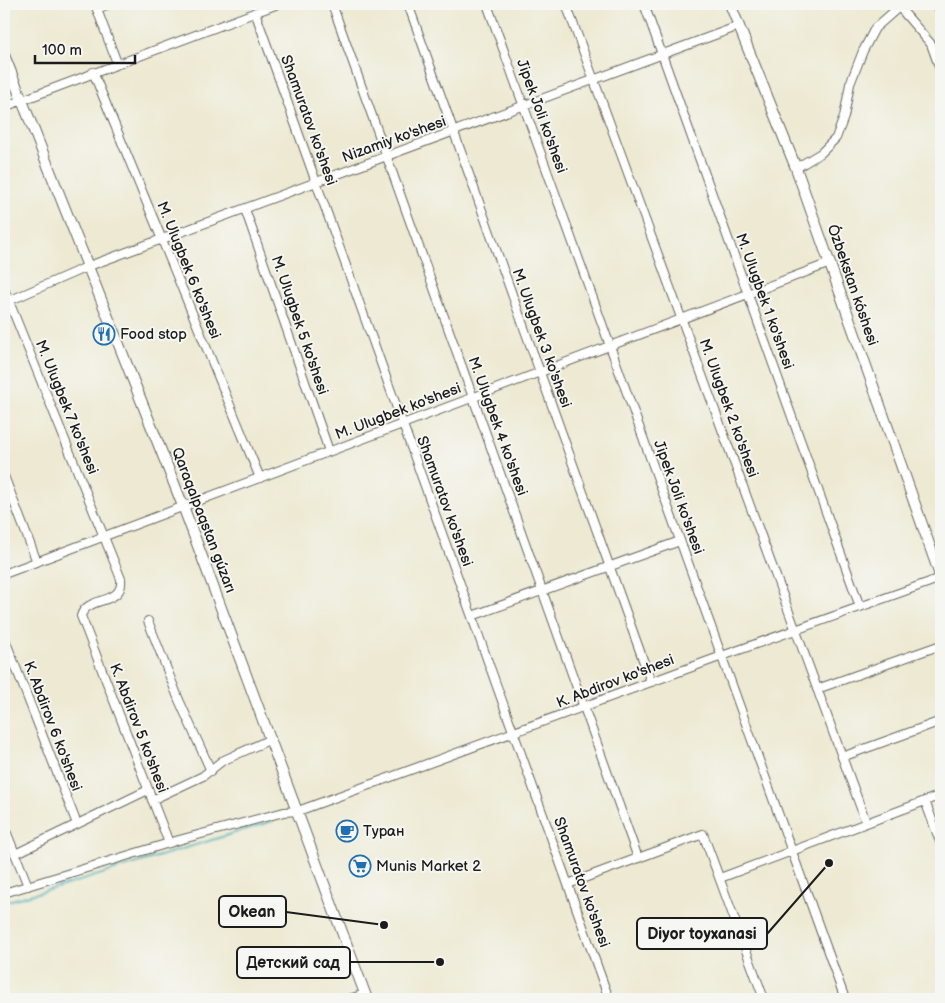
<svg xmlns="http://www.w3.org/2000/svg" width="945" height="1003" viewBox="0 0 945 1003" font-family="'Balsamiq Sans',sans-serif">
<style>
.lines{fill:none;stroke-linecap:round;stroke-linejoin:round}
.stream{stroke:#3daeb7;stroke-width:2}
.minor-casing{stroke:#65645c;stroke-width:10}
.tertiary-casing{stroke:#65645c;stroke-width:12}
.minor{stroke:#fff;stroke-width:8}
.tertiary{stroke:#fff;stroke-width:10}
.rail{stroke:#1c1c1c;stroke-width:2;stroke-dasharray:8 4;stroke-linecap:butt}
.labels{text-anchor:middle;stroke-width:4;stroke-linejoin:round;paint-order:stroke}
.street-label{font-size:15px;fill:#1c1c1c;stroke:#f6f6f2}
.poi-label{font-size:15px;fill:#1c1c1c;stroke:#f6f6f2;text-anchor:start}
.leader{fill:none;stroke:#1c1c1c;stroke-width:2}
.callout-dot{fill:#1c1c1c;stroke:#f6f6f2;stroke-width:2}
.callout{fill:#f6f6f2;stroke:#1c1c1c;stroke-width:2}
.callout-label{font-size:16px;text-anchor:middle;font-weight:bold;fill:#1c1c1c}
</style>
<rect width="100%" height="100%" fill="#f6f6f2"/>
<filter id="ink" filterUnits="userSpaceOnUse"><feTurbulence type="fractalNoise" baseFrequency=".02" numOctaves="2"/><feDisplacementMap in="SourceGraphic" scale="10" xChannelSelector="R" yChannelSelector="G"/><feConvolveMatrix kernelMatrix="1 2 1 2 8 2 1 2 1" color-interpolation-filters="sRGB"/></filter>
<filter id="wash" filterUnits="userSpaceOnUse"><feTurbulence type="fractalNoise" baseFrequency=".0096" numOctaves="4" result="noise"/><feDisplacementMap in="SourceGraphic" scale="20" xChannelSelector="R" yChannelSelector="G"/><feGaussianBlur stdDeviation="1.12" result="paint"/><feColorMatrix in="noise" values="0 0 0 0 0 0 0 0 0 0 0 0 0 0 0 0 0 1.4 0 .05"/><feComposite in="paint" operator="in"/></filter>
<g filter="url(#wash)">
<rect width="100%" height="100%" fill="#ede9d2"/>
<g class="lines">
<!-- stream -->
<path class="stream" d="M4,902L63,886L273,821"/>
</g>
</g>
<g filter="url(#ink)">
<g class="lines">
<!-- minor casing -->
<g class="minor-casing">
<g id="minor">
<path d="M95,4L117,63"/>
<path d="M332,4L638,858"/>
<path d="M408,4L651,682"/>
<path d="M487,4L845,999"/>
<path d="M566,4L866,822"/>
<path d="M644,4L860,607"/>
<path d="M97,9L109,4"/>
<path d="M255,12L609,999"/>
<path d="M93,72L260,478"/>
<path d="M4,107L278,4"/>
<path d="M796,168L821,153L836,138L844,117L850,84L863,51L875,28L899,7L931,44L941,72"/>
<path d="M245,209L329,451"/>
<path d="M4,289L121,579C124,606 87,595 81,616L169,843"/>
<path d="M4,303L89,266L739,26"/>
<path d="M4,476L37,562"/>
<path d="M4,574L830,263"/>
<path d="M472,616L680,541"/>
<path d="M148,621L179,700L211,771"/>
<path d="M4,637L77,824"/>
<path d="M817,689L941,645"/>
<path d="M842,757L941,721"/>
<path d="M152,800L203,776L222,761L271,739"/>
<path d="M925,801L941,844"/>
<path d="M4,826L28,886"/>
<path d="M15,854L148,790"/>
<path d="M720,878L941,795"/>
<path d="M568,884L703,834L764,999"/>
<path d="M4,893L179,840L284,812L298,811L722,656L941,578"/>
<path d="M349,999L365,994"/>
</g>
</g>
<!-- tertiary casing -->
<g class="tertiary-casing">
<g id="tertiary">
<path d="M730,4L796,168L941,578"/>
<path d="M4,55L183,506L367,999"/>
</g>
</g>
<!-- minor -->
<use href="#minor" class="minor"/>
<!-- tertiary -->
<use href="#tertiary" class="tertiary"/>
<!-- rail -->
<path class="rail" d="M933,4L941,26"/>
</g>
</g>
<!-- icons -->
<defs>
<g id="restaurant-ring" transform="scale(1.125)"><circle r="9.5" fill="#f6f6f2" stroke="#1f6fb2" stroke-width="1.5"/><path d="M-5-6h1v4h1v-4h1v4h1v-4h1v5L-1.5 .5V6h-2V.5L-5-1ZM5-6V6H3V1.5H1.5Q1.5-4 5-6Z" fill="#1f6fb2"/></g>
<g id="cafe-ring" transform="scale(1.125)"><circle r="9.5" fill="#f6f6f2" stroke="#1f6fb2" stroke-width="1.5"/><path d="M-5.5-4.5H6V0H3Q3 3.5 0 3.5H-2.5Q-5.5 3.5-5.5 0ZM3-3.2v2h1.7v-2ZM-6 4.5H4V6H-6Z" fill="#1f6fb2"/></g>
<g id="supermarket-ring" transform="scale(1.125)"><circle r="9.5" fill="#f6f6f2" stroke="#1f6fb2" stroke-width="1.5"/><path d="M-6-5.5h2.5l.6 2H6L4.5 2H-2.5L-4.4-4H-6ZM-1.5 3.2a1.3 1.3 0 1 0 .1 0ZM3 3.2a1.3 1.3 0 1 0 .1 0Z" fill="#1f6fb2"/></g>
</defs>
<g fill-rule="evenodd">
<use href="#restaurant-ring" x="104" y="334"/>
<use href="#cafe-ring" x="347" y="831"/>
<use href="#supermarket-ring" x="360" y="866"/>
</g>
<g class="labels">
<!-- street labels -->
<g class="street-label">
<text transform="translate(542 116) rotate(70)" y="5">Jipek Joli ko'shesi</text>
<text transform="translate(309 120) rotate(70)" y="5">Shamuratov ko'shesi</text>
<text transform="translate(394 139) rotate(-20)" y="5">Nizamiy ko'shesi</text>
<text transform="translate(189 270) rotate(68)" y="5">M. Ulugbek 6 ko'shesi</text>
<text transform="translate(853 285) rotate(71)" y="5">Ózbekstan kóshesi</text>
<text transform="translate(765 301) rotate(70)" y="5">M. Ulugbek 1 ko'shesi</text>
<text transform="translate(300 325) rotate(71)" y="5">M. Ulugbek 5 ko'shesi</text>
<text transform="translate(542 338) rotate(70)" y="5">M. Ulugbek 3 ko'shesi</text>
<text transform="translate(67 407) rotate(68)" y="5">M. Ulugbek 7 ko'shesi</text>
<text transform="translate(729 408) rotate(70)" y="5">M. Ulugbek 2 ko'shesi</text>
<text transform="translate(398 411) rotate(-21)" y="5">M. Ulugbek ko'shesi</text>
<text transform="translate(498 426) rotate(70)" y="5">M. Ulugbek 4 ko'shesi</text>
<text transform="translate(679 497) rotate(70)" y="5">Jipek Joli ko'shesi</text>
<text transform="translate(445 501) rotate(70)" y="5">Shamuratov ko'shesi</text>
<text transform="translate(204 520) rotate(69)" y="5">Qaraqalpaqstan gúzarı</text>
<text transform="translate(615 681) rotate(-21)" y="5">K. Abdirov ko'shesi</text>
<text transform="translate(53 726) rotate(69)" y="5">K. Abdirov 6 ko'shesi</text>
<text transform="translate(139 728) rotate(69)" y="5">K. Abdirov 5 ko'shesi</text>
<text transform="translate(582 882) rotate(70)" y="5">Shamuratov ko'shesi</text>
</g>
<!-- poi labels -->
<g class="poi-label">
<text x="120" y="339">Food stop</text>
<text x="363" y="836">Туран</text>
<text x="376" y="871">Munis Market 2</text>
</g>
</g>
<!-- callouts -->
<path class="leader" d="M384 925L286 912M829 863L767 934M440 962L350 962"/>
<g class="callout-dot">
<circle cx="384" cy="925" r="5"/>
<circle cx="829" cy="863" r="5"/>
<circle cx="440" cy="962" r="5"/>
</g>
<g class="callout">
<rect x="219" y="896" width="67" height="31" rx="5"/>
<rect x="637" y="918" width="130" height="31" rx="5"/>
<rect x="237" y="947" width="113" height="31" rx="5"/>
</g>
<g class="callout-label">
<text x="252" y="917">Okean</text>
<text x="702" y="939">Diyor toyxanasi</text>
<text x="293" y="968">Детский сад</text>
</g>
<!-- margin -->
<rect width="945" height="1003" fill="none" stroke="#f6f6f2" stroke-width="20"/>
<!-- scale -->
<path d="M35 55v8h100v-8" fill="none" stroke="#1c1c1c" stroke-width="2.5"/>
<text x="42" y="55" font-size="15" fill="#1c1c1c" stroke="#f6f6f2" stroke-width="4" paint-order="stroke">100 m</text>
</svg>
